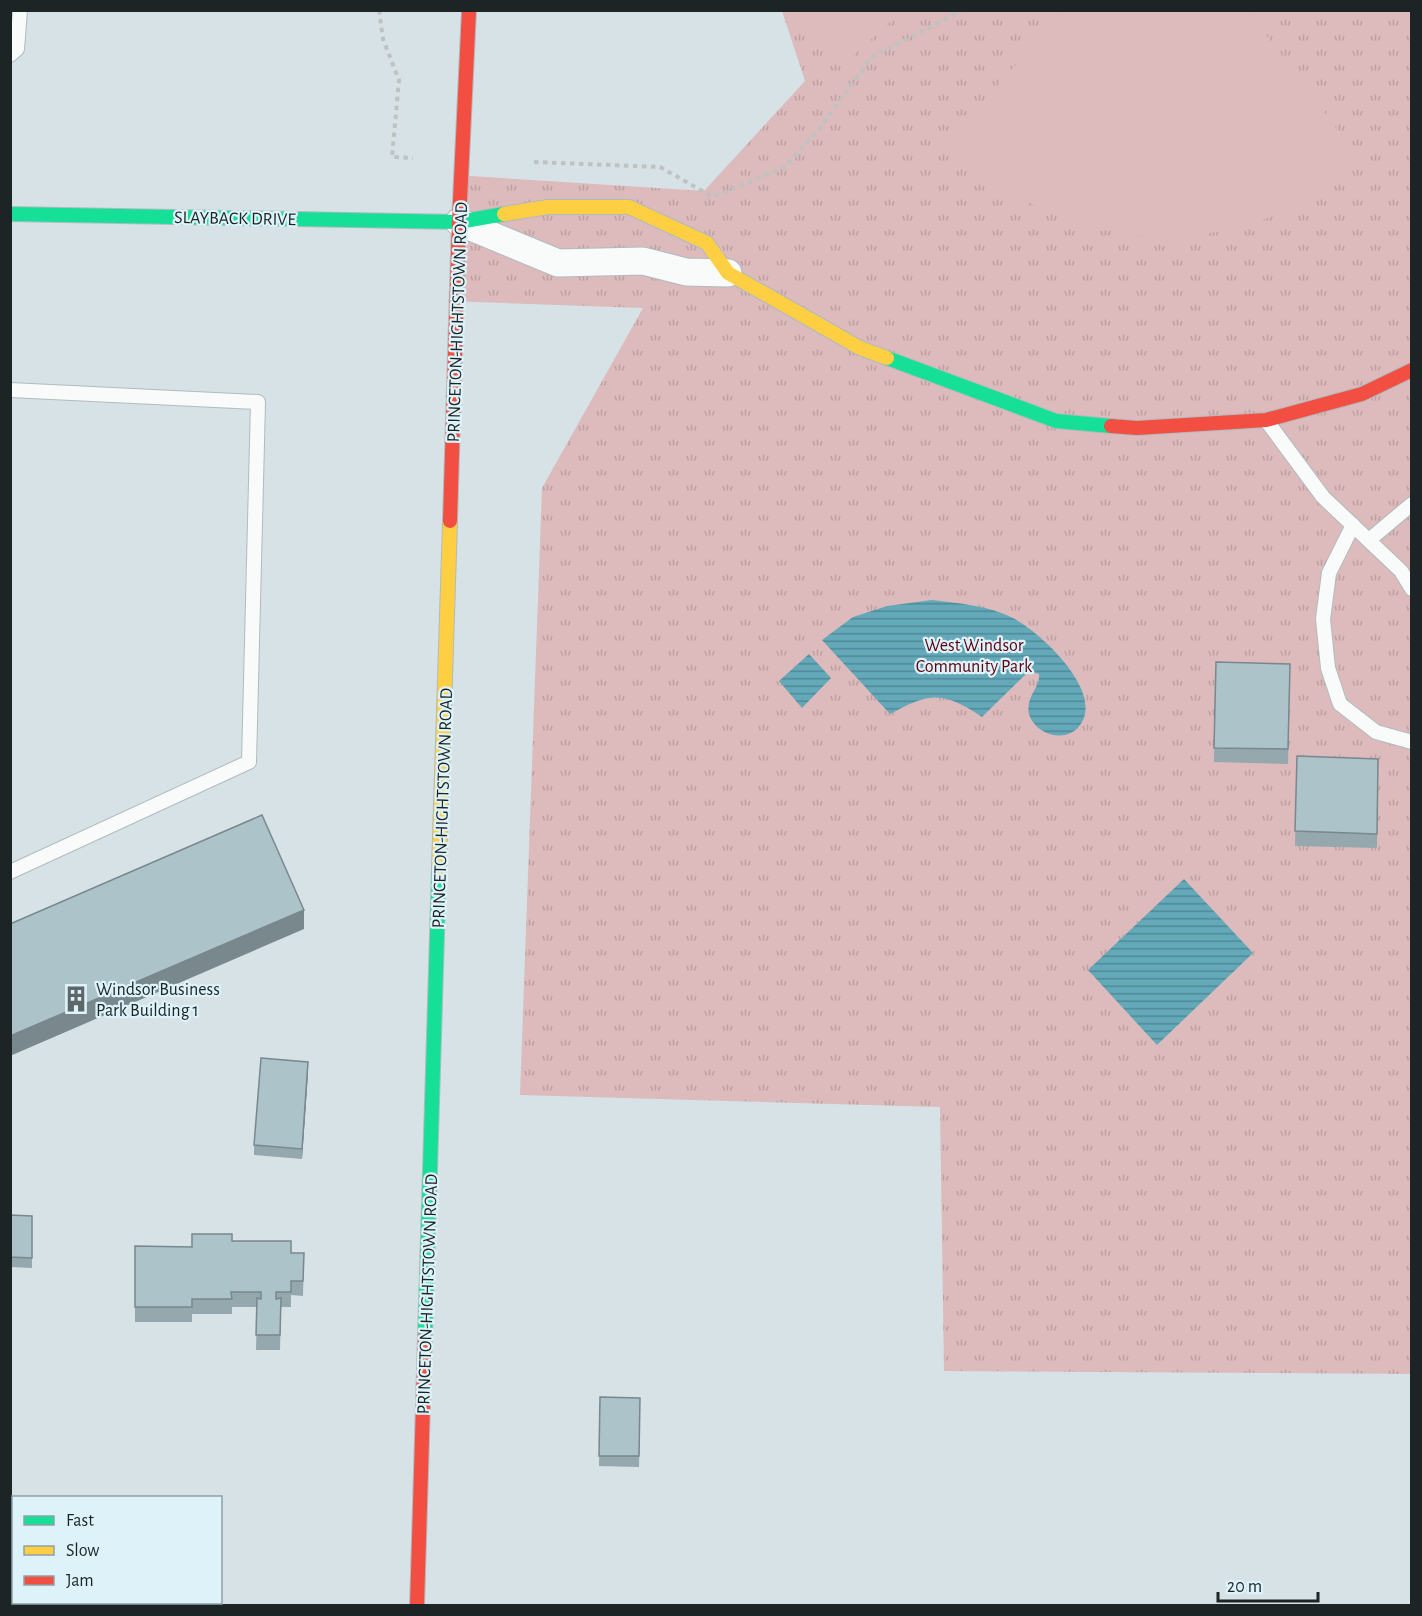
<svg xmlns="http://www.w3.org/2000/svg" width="1422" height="1616" viewBox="0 0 1422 1616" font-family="'Alegreya Sans',sans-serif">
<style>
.park{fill:url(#park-tufts)}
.garden{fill:#ddbabb}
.water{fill:url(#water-rules)}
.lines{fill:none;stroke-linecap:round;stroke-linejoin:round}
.lane-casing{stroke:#b1bbbe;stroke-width:16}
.street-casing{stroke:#b1bbbe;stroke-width:29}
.fast-casing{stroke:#b1bbbe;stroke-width:16}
.slow-casing{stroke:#b1bbbe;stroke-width:16}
.jam-casing{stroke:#b1bbbe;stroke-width:16}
.path{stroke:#bec2c2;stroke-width:4;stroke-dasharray:4.5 4.5;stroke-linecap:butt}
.lane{stroke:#f9fbfb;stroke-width:14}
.street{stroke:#f9fbfb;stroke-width:27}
.fast{stroke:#16e098;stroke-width:14}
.slow{stroke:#ffcf43;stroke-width:14}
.jam{stroke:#f24e42;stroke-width:14}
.wall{fill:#94a8ad}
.shaded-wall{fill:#78888d}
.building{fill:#acc3c9;stroke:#78888d;stroke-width:1.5}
.labels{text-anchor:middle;stroke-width:4.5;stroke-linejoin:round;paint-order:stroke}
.street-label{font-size:18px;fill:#1c2426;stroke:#ddf3f9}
.park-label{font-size:18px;fill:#5e010f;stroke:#ddf3f9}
.poi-label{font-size:18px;fill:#1c2426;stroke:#ddf3f9;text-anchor:start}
</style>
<defs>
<pattern id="park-tufts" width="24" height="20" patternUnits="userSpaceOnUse" patternTransform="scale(1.5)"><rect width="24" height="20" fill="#ddbabb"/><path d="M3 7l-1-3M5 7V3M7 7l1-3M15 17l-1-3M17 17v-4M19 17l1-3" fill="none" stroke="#bda0a1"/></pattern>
<pattern id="water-rules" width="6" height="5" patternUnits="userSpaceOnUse" patternTransform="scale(1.5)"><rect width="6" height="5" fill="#63a9b9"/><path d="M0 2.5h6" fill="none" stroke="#518996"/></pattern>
</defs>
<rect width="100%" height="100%" fill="#d6e2e6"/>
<!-- park -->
<path class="park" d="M782,11H1411V1374L944,1371L940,1107L520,1095L542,488L643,308L449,301L455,175L704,191L805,81Z"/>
<!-- garden -->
<g class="garden">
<path d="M1247,10L1361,161C1341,177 1321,193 1298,205C1205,252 1094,246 1007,190C985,176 967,158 949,140L1064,11Z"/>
<path d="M796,11H902L845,63L817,36Z"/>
</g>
<!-- water -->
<g class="water">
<path d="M932,600C958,603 990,606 1013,618C1040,632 1101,688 1082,722C1070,744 1039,737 1030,717C1023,698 1041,688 1039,674L1029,671L982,717C943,691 930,692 890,714L822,640L853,617L887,606Z"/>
<path d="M809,654L831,678L802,708L779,681Z"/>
<path d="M1184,879L1253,953L1157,1045L1088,970Z"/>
</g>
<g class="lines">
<!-- lane casing -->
<g class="lane-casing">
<g id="lane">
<path d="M10,55L17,49L20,10"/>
<path d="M10,390L258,402L249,762L10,872"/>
<path d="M1266,420L1323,497L1401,571L1412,589"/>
<path d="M1353,525L1329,573L1323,619L1328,668L1340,704L1376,732L1412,742"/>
<path d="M1369,540L1412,504"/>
</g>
</g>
<!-- street casing -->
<g class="street-casing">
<path id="street" d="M459,222L558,263L643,261L686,272L728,273"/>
</g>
<!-- fast casing -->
<g class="fast-casing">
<g id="fast">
<path d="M10,214L459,222L504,214"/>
<path d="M887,358L1056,421L1111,426"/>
<path d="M425,1337L439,868"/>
</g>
</g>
<!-- slow casing -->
<g class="slow-casing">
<g id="slow">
<path d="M504,214L548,207H629L707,243L728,273L860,348L887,358"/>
<path d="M439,868L450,521"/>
</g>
</g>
<!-- jam casing -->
<g class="jam-casing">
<g id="jam">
<path d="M1111,426L1137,428L1266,420L1362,394L1412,370"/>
<path d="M450,521L459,222L469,10"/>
<path d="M417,1606L425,1337"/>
</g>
</g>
<!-- path -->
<g class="path">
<path d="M379,10L383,39L399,80L392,157L413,158"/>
<path d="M534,162L660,167L713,197L785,167L819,129L872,57L963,10"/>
</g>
<!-- lane -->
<use href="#lane" class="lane"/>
<!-- street -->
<use href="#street" class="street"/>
<!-- fast -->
<use href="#fast" class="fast"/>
<!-- slow -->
<use href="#slow" class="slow"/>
<!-- jam -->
<use href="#jam" class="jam"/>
</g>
<!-- wall -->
<g class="wall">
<path d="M1216,662L1290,664L1288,764L1214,762Z"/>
<path d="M1297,756L1378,759L1377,848L1295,846Z"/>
<path d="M308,1072L302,1159L254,1155V1145Z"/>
<path d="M10,1215L32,1216V1268L10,1267Z"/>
<path d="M232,1241L291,1253H304L303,1296L291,1295V1307H281L280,1350H256L257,1307H232V1314H192V1322H135V1246L192,1247Z"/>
<path d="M600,1397L640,1398L639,1467L599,1466Z"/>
</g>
<!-- shaded-wall -->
<g class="shaded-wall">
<path d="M304,910V929L10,1056V1036Z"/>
<path d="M308,1062V1072L302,1159V1149Z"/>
</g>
<!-- building -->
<g class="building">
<path d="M1216,662L1290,664L1288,749L1214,748Z"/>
<path d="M1297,756L1378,759L1377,834L1295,831Z"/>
<path d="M262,815L304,910L10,1036V924Z"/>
<path d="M261,1058L308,1062L302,1149L254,1145Z"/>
<path d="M10,1215L32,1216V1258L10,1257Z"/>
<path d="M192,1234H232V1241H291V1253H304L303,1281H291V1292H276V1299L281,1298L280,1335H256L257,1298L261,1299V1292H231L232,1299H192V1307H135V1246L192,1247Z"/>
<path d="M600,1397L640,1398L639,1456H599Z"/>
</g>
<!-- icons -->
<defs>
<g id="building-bare" transform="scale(2.07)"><path d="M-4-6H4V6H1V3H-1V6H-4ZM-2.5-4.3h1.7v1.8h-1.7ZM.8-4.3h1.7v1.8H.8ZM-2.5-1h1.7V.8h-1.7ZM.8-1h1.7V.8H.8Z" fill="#5d6669" stroke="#ddf3f9" stroke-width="2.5" paint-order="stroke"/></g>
</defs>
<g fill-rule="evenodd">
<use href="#building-bare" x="76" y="999"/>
</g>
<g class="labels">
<!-- street labels -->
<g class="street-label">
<text transform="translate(235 218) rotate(1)" y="6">SLAYBACK DRIVE</text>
<text transform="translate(457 322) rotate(-88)" y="6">PRINCETON-HIGHTSTOWN ROAD</text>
<text transform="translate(442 808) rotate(-88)" y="6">PRINCETON-HIGHTSTOWN ROAD</text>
<text transform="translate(427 1294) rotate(-88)" y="6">PRINCETON-HIGHTSTOWN ROAD</text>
</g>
<!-- park labels -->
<g class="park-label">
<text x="974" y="651">West Windsor<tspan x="974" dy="21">Community Park</tspan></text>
</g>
<!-- poi labels -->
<g class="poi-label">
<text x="96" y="995">Windsor Business<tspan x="96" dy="21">Park Building 1</tspan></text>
</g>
</g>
<!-- border -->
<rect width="1422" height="1616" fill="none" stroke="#1c2426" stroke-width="24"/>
<!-- legend -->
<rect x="12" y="1496" width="210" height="108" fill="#ddf3f9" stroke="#90a0a5" stroke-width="1.5"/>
<rect x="24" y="1516" width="30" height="9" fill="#16e098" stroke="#90a0a5" stroke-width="1.5"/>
<text x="66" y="1526" font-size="18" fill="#1c2426">Fast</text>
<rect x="24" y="1546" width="30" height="9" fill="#ffcf43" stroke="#90a0a5" stroke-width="1.5"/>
<text x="66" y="1556" font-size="18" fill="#1c2426">Slow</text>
<rect x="24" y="1576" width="30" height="9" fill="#f24e42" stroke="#90a0a5" stroke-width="1.5"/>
<text x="66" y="1586" font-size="18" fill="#1c2426">Jam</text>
<!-- scale -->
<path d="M1218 1592v9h100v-9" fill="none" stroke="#1c2426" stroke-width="3"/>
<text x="1227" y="1592" font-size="18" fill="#1c2426" stroke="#ddf3f9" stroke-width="4.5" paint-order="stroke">20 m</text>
</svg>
